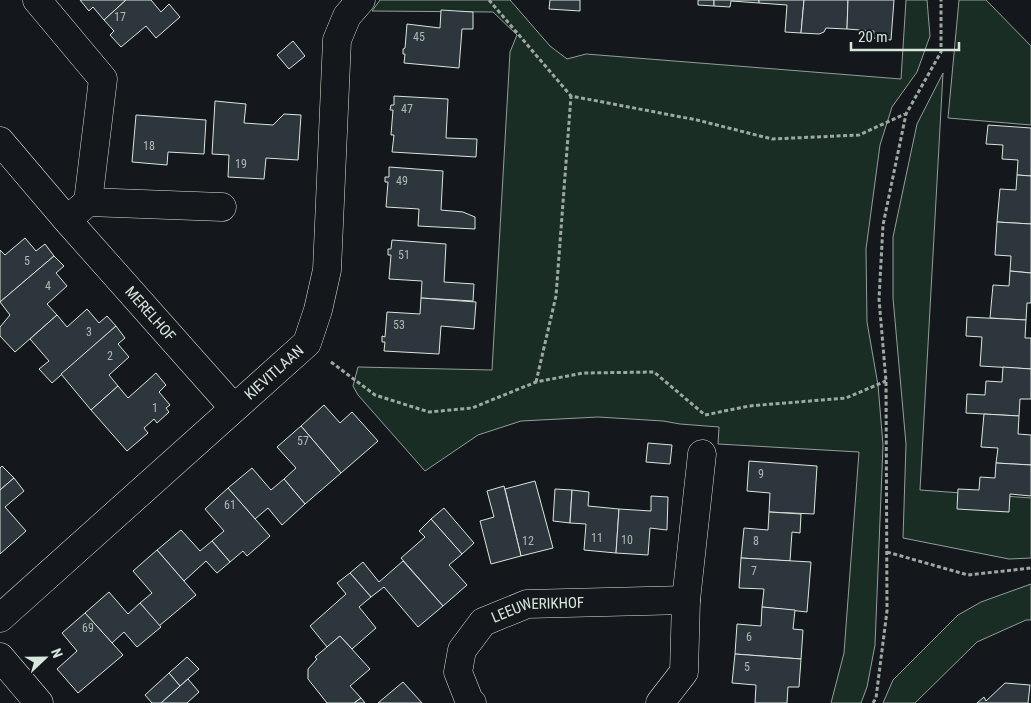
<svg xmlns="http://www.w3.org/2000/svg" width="1031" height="703" viewBox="0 0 1031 703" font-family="'Roboto Condensed',sans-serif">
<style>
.green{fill:#1a2d24;stroke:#939e99}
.building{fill:#2c363c;stroke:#d8e6dc}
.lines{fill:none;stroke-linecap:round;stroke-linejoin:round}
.street-casing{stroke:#d8e6dc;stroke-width:29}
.path{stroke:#9da8a2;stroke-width:3;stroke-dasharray:4 2.5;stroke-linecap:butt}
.street{stroke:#14181c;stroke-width:28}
.labels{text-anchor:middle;stroke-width:4;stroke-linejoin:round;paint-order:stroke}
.number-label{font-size:12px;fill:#adbab4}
.street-label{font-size:15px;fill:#d8e6dc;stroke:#14181c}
</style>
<rect width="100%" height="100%" fill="#14181c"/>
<!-- green -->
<g class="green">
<path d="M380,0H510L550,46L567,59L586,54L901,79L906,0H927L930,36L917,72L892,107L880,145L866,249L867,322L878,385L883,445L875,645L867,687L861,703H831L844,653L859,452L718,444L719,427L680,424L663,421L598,417L521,421L478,435L425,471L358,395L353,386L358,367L492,370L510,52L517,35L493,12L372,11Z"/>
<path d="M959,0H986L1031,46V125L948,118Z"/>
<path d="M943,73L920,490L1031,498V558L1009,559L903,538L906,444L893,298V237L917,124Z"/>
<path d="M1031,584V620H1026L977,642L915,703H883L893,680L958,615L981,602Z"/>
</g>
<!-- building -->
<g class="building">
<path d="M80,0H126L104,20L93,7L89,11Z"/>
<path d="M126,0H151L161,12L169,4L180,17L156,38L146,26L121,47L110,35L114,31L104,20Z"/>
<path d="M550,0H580V11L549,9Z"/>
<path d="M698,0H714V6L698,5Z"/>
<path d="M714,0H759V3L731,1L730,7L714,6Z"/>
<path d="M759,0H804L801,33L785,32L787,5L759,3Z"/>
<path d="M804,0H848L847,29L826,28L824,32L819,34L801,33Z"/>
<path d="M848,0H894L891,40L873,38L874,31L847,29Z"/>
<path d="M441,10L473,12V29H462L459,68L404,63L405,54H403V49L405,48L407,24L440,28Z"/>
<path d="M293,41L305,56L289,69L277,55Z"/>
<path d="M394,96L448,99L446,138L477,139L476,157L392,152L394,135H391L393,110H390L391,105H394Z"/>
<path d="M215,101L246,104L244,123L273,125L284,114L301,115L298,160L266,158L264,179L228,177L229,155L212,154Z"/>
<path d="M136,115L206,120L204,154L168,152L167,165L132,162Z"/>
<path d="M988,125L1031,128V176L1017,175L1018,160L1002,159L1003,145L986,144Z"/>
<path d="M389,167L443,171L441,210L463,212L475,217V229L418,226L419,209L386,207L388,182H385V177H389Z"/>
<path d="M1017,175L1031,176V224L997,222L1000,189L1016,190Z"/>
<path d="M997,222L1031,224V273L1010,271L1011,256L995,255Z"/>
<path d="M25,238L36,251L45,244L54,256L0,302V250L5,255Z"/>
<path d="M392,240L446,244L444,282L474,284L473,301L421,298L422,281L389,279L391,255H388V249H391Z"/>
<path d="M54,256L64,266L56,273L67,286L47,304L57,315L15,352L0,336V327L10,315L0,302Z"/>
<path d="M1010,271L1031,273V303H1027L1026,320L990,318L993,285L1009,286Z"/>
<path d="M421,298L476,302L474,329L441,326L439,354L384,351L385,342H382V336L385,337L387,312L420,314Z"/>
<path d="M87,309L99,323L107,316L116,326L52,383L39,369L49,361L30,339L57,315L67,327Z"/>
<path d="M967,317L1026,320L1025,338H1031V369L980,366L982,337L966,336Z"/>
<path d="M116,326L125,338L118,344L129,357L109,375L118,386L91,410L61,374Z"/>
<path d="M1003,367L1031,369V399H1020L1019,416L966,413L967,394L985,395L986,381L1002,382Z"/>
<path d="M156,373L166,385L159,392L170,405L166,408L169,412L157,423L154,419L144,428L148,433L127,451L91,410L118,386L128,398Z"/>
<path d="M324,405L340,423L352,412L378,441L341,473L301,426Z"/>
<path d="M984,414L1019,416L1018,434L1031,435V465L996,463L998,448L981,447Z"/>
<path d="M301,426L341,473L305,504L284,479L296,468L277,447Z"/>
<path d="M648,443L672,445L670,464L646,462Z"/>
<path d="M749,461L817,466L814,514L769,512L770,493L747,491Z"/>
<path d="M996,463L1031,465V496L1010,494L1009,512L957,509L958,489L979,490L980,477L995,478Z"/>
<path d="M2,466L14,478L0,490V468Z"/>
<path d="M252,468L271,490L284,479L305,504L282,525L268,508L255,519L228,488Z"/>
<path d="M14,478L24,491L5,507L26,531L0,554V490Z"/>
<path d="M535,481L553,548L521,556L505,489Z"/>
<path d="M504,486L521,556L491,564L480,521L494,517L487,491Z"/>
<path d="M228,488L270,536L247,556L243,551L230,562L212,541L224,531L205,509Z"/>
<path d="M555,489L572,490L570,523L553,521Z"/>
<path d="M572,490L589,492L588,506L619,509L616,553L584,550L586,524L570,523Z"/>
<path d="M651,496L668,497L667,530L650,528L648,555L616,553L619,509L651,511Z"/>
<path d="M444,508L474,543L462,554L431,519Z"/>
<path d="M769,512L801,514L800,533L792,532L790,561L741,558L744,528L768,530Z"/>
<path d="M431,519L462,554L449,565L467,585L443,606L401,558L425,537L419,531Z"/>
<path d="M181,530L200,551L212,541L230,562L217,573L206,561L184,581L157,550Z"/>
<path d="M157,550L196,595L159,626L140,603L152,593L133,571Z"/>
<path d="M741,558L811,562L807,612L762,607L764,589L739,588Z"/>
<path d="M403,561L443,606L418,627L384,587L371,597L350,573L363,562L379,582Z"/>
<path d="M350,573L371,597L359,607L376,628L352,649L340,636L327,647L310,626L346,594L337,583Z"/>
<path d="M109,592L128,614L140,603L161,627L137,647L124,632L112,643L85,613Z"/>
<path d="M762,607L795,610L793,629L803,630L801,659L735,654L737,624L761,626Z"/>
<path d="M85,613L123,655L78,693L57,669L77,651L62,633Z"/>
<path d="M340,636L370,669L350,686L361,698L354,703H327L308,679V669L317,659L315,657Z"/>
<path d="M735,654L801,659L799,687H788L787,703H755L756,685L732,683Z"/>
<path d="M187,657L199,669L180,686L169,673Z"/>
<path d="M169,673L180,686L161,703H152L145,695Z"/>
<path d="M188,679L199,692L187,703H161Z"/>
<path d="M403,682L422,703H378Z"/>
<path d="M1005,683L1030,685L1028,703H977L984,697L986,701Z"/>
<path d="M361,698L365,703H354Z"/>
</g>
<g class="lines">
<!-- street casing -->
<g class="street-casing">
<g id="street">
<path d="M37,0L103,79L88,202"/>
<path id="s1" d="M0,141L67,220L233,407"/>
<path d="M74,214L88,202L222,207"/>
<path id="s2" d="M0,618L307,343L318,310L327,270L337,40L347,16L361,0"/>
<path d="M0,657L39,703"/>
<path id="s3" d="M472,703L469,700L458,672L462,650L483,622L527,604L686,600"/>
<path d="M660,703L684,672L686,600L702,454"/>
</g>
</g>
<!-- path -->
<g class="path">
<path d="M489,0L571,96L697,120L772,139L859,135L905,114"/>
<path d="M331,362L375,395L429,412L472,408L536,382L583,373L654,372L705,415L749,406L846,398L886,381"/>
<path d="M536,382L556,296L571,96"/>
<path d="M887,552L968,575L1031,568"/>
<path d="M873,703L876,698L887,611L886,381L879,299L883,225L906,114L941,52V0"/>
</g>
<!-- street -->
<use href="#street" class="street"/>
</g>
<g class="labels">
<!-- number labels -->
<g class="number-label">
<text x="120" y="21">17</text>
<text x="419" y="41">45</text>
<text x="407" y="113">47</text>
<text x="149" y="150">18</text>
<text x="241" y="168">19</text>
<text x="402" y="185">49</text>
<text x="404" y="259">51</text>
<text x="27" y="265">5</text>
<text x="48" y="290">4</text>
<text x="399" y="329">53</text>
<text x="89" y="336">3</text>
<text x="110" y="360">2</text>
<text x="155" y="412">1</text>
<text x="303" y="445">57</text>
<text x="761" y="478">9</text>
<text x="230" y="509">61</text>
<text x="597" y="542">11</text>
<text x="627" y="544">10</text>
<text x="528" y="545">12</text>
<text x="756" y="545">8</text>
<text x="754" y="575">7</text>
<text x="88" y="632">69</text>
<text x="749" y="641">6</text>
<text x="747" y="671">5</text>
</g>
<!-- street labels -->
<g class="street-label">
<text dy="5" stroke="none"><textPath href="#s1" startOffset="229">MERELHOF</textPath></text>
<text dy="5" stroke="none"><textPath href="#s2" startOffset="368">KIEVITLAAN</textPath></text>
<text dy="5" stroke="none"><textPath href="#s3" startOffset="149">LEEUWERIKHOF</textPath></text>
</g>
</g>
<!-- north arrow -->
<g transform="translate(45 658) rotate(68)" stroke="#14181c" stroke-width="4" paint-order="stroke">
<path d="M0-4L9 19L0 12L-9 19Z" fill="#d8e6dc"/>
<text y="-8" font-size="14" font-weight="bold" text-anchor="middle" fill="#d8e6dc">N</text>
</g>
<!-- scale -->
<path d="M851 42v8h108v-8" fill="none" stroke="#d8e6dc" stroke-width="2.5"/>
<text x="858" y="42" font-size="15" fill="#d8e6dc" stroke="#14181c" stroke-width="4" paint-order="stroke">20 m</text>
</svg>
